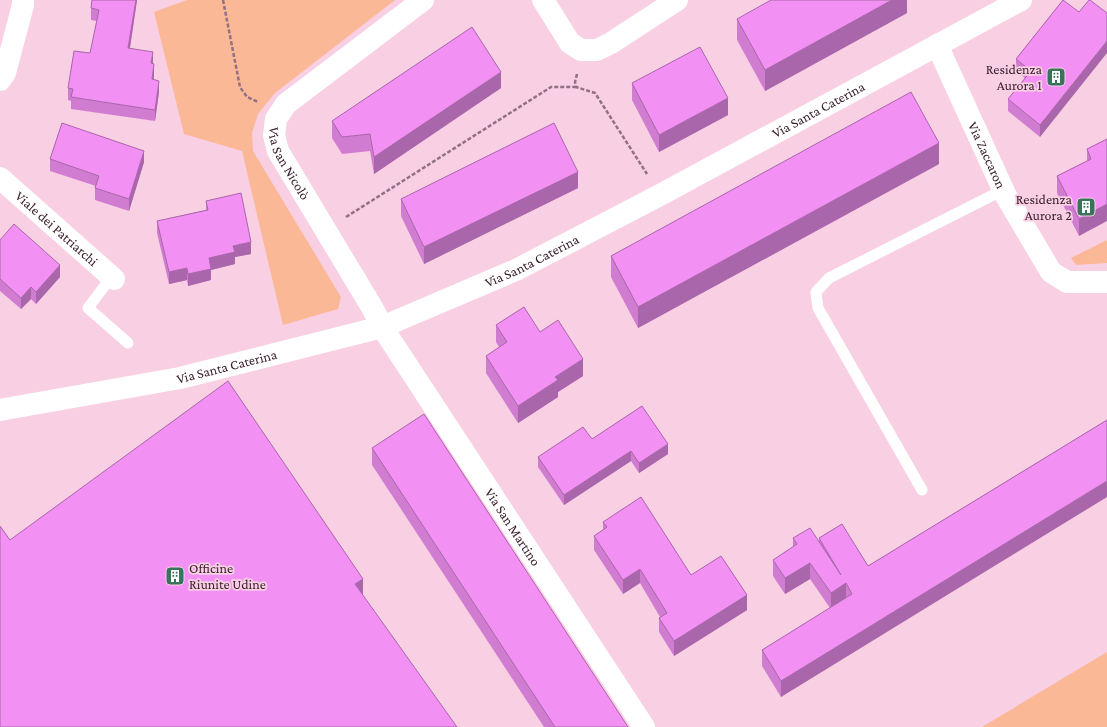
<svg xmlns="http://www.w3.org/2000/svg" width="1107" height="727" viewBox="0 0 1107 727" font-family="'Crimson Pro',serif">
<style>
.green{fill:#fbb897}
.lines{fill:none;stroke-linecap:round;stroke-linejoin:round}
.path{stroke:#927182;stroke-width:2.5;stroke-dasharray:4 2;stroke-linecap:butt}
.service{stroke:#fff;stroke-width:11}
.minor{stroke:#fff;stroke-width:22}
.tertiary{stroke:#fff;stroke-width:22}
.wall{fill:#d07dd1}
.shaded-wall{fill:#a966aa}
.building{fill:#f291f3;stroke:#a966aa}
.labels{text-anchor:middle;stroke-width:3.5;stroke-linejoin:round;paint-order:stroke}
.poi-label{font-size:14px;fill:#3b212f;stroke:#f9cfe4;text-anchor:end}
.street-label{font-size:14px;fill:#3b212f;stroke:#f9cfe4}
</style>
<rect width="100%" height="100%" fill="#f9cfe4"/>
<!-- green -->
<g class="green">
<path d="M187,0H395L275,93L258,114L252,133L253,151L341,297L338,309L283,325L242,151L184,134L154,12Z"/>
<path d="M1107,240V263L1076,265L1071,258Z"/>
<path d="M1107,652V727H982Z"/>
</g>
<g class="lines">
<!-- path -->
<g class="path">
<path d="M223,0L240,87L247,97L258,102"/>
<path d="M577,74L575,82L576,87L595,93L647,174"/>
<path d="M346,217L551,87H576"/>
</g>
<!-- service -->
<g class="service">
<path d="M112,276L88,308L128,343"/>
<path d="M922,490L818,308L816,292L829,278L1003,190"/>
</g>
<!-- minor -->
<g class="minor">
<path id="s1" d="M423,0L286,104L276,119L274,135L278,151L373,309L382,327L644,727"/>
<path d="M543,0L570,43L581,50H597L611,43L677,0"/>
<path id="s2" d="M937,45L1006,196L1051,272L1067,282H1107"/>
<path d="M0,80L5,73L23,5V0"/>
<path id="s3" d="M0,178L114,279"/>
</g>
<!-- tertiary -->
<path class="tertiary" id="s4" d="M0,410L180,378L382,327L516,270L660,195L1021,0"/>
</g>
<!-- wall -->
<g class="wall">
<path d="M92,0H137L130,48L153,64L154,76V80L159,92L155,121L71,109V101L68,100V88L90,53L97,21L91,20V8Z"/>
<path d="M907,0V13L765,91L737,40V19Z"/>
<path d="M1063,0L1040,137L1008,111V99L1025,78L1016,71V59Z"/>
<path d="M632,83L728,115L659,152L632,100Z"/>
<path d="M501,88L374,174L370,151L342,154L332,138V121Z"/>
<path d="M1107,139L1079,236L1057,193V176L1087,161V149Z"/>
<path d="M50,159L144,162L129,211L95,200V188L96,186L50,171Z"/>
<path d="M939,164L638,328L611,277V256Z"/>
<path d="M578,188L424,264L401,216V199Z"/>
<path d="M206,201L251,254L235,257V264L211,270V280L188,286L187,280L169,284L157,233V221L206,210Z"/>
<path d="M0,240L60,277L36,304L31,299L21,309L0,291Z"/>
<path d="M496,325L540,332L583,376L558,392V397L518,423L486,373V356L499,347L496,342Z"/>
<path d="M1107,420L781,697L762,666V650L830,608L810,579L785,594L773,576V560L793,547V538L819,541V538L868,566Z"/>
<path d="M592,439L668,454L639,473L631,461L564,505L538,467V457Z"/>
<path d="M372,448L628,727H544L372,465Z"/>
<path d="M603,522L691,575L747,610L674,656L659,632V618L660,617L640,583L623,594L594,550V536L603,530Z"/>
</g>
<!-- shaded-wall -->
<g class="shaded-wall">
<path d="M136,0H137L128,60V48Z"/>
<path d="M892,0H907V13L765,91V70Z"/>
<path d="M1107,41V53L1040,137V125Z"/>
<path d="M153,52V63H151Z"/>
<path d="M154,64V76L152,91V79Z"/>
<path d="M501,72V88L374,174V157Z"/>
<path d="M159,81V92L155,121V110Z"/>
<path d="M728,98V115L659,152V135Z"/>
<path d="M939,143V164L638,328V307Z"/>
<path d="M144,151V162L129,211V199Z"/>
<path d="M578,172V188L424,264V247Z"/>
<path d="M1107,204V221L1079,236V219Z"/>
<path d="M251,242V254L235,257V264L211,270V280L188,286V274L209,258L233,246Z"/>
<path d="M60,265V277L36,304V292Z"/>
<path d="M187,268V280L169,284V272Z"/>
<path d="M31,287V299L21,309V298Z"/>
<path d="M583,359V376L558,392V397L518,423V406L555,377Z"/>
<path d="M668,444V454L639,473V463Z"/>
<path d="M631,451V461L564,505V495Z"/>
<path d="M1107,481V497L781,697V681Z"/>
<path d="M810,563V579L785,594V578Z"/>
<path d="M640,569V583L623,594V580Z"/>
<path d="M363,579V596L355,584Z"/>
<path d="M846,583V599L831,609V593Z"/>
<path d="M747,595V610L674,656V641Z"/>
</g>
<!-- building -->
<g class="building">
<path d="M92,0H136L128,48L153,52L151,63L154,64L152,79L159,81L155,110L71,97L73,89L68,88L74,51L90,53L99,10L91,8Z"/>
<path d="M771,0H892L765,70L737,19Z"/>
<path d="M1063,0L1079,12L1089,0H1090L1107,13V41L1040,125L1008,99L1031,71L1016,59Z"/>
<path d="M472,27L501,72L374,157L370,134L342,137L332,121Z"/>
<path d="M700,47L728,98L659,135L632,83Z"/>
<path d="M911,92L939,143L638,307L611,256Z"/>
<path d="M62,123L144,151L129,199L95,188L99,176L50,159Z"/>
<path d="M554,123L578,172L424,247L401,199Z"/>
<path d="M1107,139V204L1079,219L1057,176L1091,159L1087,149Z"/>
<path d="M241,193L251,242L233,246L235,252L209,258L211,269L188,274L187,268L169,272L157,221L208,210L206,201Z"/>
<path d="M14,224L60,265L36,292L31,287L21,298L0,279V240Z"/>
<path d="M524,307L540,332L558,320L583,359L555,377L558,380L518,406L486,356L507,342L496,325Z"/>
<path d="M228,381L363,579L355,584L457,727H0V526L10,540Z"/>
<path d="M642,406L668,444L639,463L631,451L564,495L538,457L583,427L592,439Z"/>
<path d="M424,414L628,727H555L372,448Z"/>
<path d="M1107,420V481L781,681L762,650L852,594L846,583L831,593L810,563L785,578L773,560L797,544L793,538L810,528L841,575L819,538L842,524L868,566Z"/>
<path d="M641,497L691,575L721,556L747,595L674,641L659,618L667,613L640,569L623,580L594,536L607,527L603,522Z"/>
</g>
<!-- icons -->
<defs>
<g id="building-square" transform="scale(1)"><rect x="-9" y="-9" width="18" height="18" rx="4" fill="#38735d" stroke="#f9cfe4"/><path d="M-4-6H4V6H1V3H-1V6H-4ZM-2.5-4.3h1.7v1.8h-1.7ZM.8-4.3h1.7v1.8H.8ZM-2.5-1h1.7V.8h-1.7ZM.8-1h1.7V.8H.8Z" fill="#fff"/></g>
</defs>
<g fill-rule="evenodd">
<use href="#building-square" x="1056" y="77"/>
<use href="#building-square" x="1086" y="207"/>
<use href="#building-square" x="175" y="576"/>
</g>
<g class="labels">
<!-- poi labels -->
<g class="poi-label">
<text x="1042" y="74">Residenza<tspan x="1042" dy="16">Aurora 1</tspan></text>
<text x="1072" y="204">Residenza<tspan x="1072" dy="16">Aurora 2</tspan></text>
<text x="189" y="573" text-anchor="start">Officine<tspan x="189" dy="16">Riunite Udine</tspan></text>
</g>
<!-- street labels -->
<g class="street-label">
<text dy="5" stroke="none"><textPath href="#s4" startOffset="879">Via Santa Caterina</textPath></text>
<text dy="5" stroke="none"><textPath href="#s2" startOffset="121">Via Zaccaron</textPath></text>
<text dy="5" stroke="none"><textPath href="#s1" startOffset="238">Via San Nicolò</textPath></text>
<text dy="5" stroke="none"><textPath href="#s3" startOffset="76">Viale dei Patriarchi</textPath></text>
<text dy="5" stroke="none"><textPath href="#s4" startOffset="555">Via Santa Caterina</textPath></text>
<text dy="5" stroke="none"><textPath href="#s4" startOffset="231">Via Santa Caterina</textPath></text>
<text dy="5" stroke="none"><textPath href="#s1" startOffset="666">Via San Martino</textPath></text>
</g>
</g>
</svg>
